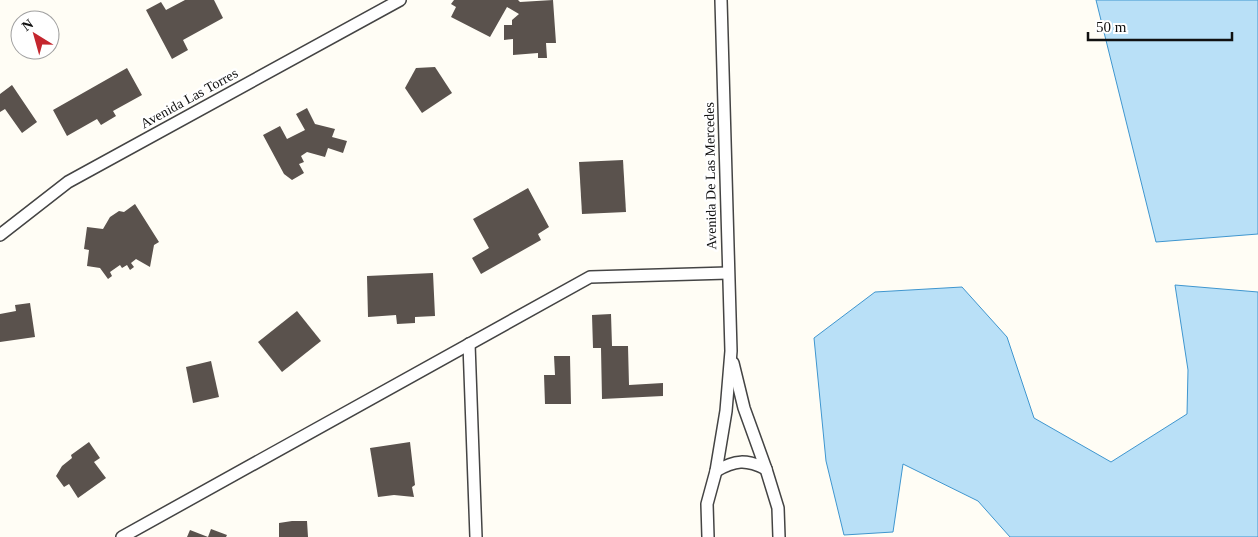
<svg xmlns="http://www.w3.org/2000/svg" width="1258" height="537" viewBox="0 0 1258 537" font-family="Georgia,serif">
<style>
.water{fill:#b9e0f7;stroke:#3f96cf}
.building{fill:#5a524d}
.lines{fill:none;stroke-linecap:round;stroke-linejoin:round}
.lane-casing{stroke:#444;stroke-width:14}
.lane{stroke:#fff;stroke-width:11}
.labels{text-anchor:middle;stroke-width:5;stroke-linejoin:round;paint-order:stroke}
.street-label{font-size:14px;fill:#111;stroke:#fff}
</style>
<rect width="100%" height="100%" fill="#fffdf5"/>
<!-- water -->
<g class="water">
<path d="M1096,0H1258V234L1156,242Z"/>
<path d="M1175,285L1258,292V537H1010L978,501L903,464L893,532L844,535L826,461L814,338L875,292L962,287L1007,337L1034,418L1111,462L1187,414L1188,370Z"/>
</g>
<!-- building -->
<g class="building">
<path d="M185,0H214L223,18L183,40L188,50L172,59L146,10L161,2L166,10Z"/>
<path d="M454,0H518L520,2L553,0L556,43H546L547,58H538V53L513,55V39L504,40V25H512V20L519,14L507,7L490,37L451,17L456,7L451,4Z"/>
<path d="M435,67L452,93L422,113L405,88L416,68Z"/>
<path d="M127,68L142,95L113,111L116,116L101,125L97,119L67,136L53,110Z"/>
<path d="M12,85L37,122L22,133L5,109L0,112V94Z"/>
<path d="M307,108L315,124L335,129L332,137L347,141L343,153L328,148L325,157L307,152L301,156L304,162L299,164L304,173L292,180L284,174L263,135L280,126L287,139L305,130L296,114Z"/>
<path d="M623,160L626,212L582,214L579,162Z"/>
<path d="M528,188L549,227L538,234L541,240L481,274L472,258L489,248L473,219Z"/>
<path d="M135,204L159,242L154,245L150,267L136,259L131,263L134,267L130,270L127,265L122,268L120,265L110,272L112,276L108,279L100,268L87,266L89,250L84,249L87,227L103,229L110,217L119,211L124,212Z"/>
<path d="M433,273L435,316L415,317V323L397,324L396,315L368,317L367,276Z"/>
<path d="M30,303L35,337L0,342V314L16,311L15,305Z"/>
<path d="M297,311L321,341L282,372L258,342Z"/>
<path d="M611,314L612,346H628L629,385L663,383V396L602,399L601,348H593L592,315Z"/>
<path d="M554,356H570L571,404H545L544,375H555Z"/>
<path d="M211,361L219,397L193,403L186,367Z"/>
<path d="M89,442L100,458L94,462L106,478L78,498L69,484L64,487L56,476L62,466L72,458L71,455Z"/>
<path d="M410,442L415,485L412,487L414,497L394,495L378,497L370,448Z"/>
<path d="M292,521H307L308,537H279V523Z"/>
<path d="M211,529L227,535L226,537H208Z"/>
<path d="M190,530L208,537H187Z"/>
</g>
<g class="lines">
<!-- lane casing -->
<g class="lane-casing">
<g id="lane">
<path d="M0,235L68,182L400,0"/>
<path d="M469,344L476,537"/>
<path d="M733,363L744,408L766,469L778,508L779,537"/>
<path d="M716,471C735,460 746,459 766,469"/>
<path d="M122,537L590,277L728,273"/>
<path d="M708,537L707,504L716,471L726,411L731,351L721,0"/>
</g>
</g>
<!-- lane -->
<use href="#lane" class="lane"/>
</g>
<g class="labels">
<!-- street labels -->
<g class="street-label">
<text transform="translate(189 98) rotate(-29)" y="5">Avenida Las Torres</text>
<text transform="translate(710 176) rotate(-91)" y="5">Avenida De Las Mercedes</text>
</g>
</g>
<!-- north arrow -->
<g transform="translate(35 35) rotate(323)"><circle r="24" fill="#ffffff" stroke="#a0a0a0"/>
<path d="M0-4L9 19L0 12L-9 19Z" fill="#c4262e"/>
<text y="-8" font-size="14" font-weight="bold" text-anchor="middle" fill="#111111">N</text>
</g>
<!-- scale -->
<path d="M1088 32v8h144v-8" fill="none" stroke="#111111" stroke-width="2.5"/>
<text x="1096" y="32" font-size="15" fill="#111111" stroke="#ffffff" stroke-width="4" paint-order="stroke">50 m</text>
</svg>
